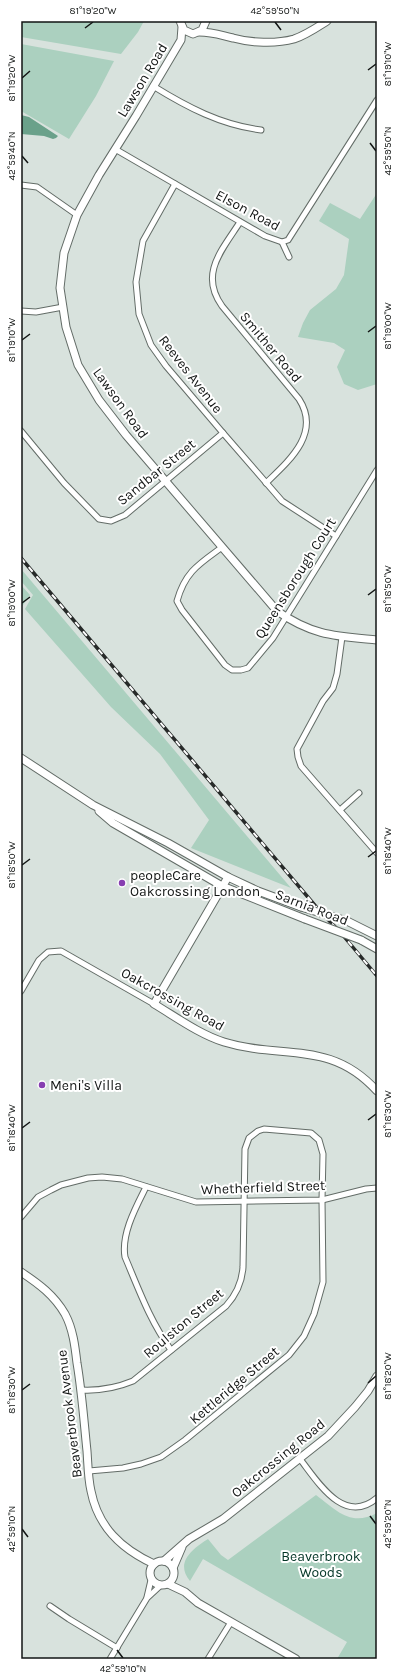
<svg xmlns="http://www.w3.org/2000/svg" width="398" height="1680" viewBox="0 0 398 1680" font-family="Karla,sans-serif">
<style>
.green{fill:#abd0bf}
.water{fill:#6aa18a}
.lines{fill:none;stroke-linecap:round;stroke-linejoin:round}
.street-casing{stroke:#636c67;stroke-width:7}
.secondary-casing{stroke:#636c67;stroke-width:9}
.street{stroke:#fff;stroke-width:5}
.secondary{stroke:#fff;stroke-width:7}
.rail-casing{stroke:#272a29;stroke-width:3.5}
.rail{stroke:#fff;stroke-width:2;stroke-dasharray:6;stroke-linecap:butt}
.secondary-bridge-casing{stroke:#636c67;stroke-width:9;stroke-linecap:butt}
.secondary-bridge{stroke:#fff;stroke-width:7}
.ticks{fill:none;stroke:#121514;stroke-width:1.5}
.poi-dot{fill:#873eb1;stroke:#fff;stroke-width:1.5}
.labels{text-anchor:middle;stroke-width:4;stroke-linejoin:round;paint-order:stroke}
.street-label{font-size:14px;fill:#121514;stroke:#fff}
.poi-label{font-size:14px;fill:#121514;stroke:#fff;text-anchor:start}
.park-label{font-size:14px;fill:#023425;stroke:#fff}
.neatline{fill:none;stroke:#121514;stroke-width:1.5}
.ticks-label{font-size:10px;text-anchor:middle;fill:#121514}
</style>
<rect width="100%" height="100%" fill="#d8e2dd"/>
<!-- green -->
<g class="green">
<path d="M21,21H144L138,32L121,54L21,37Z"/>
<path d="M21,44L114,61L96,96L69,139L21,111Z"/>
<path d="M377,193V384L358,390L344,384L337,367L345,350L334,343L298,337L303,323L310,310L336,289L344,275L349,239L319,221L330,203L360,219Z"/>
<path d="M21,569L291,888L191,848L209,820L160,754L111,707L25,609L33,595L21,581Z"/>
<path d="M21,585L30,595L21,608Z"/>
<path d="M316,1495C337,1511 351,1527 377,1513V1659H337L347,1642L203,1559L190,1581C174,1562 194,1548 208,1539L221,1555L228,1560Z"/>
</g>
<!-- water -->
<path class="water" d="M21,115L29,117L58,136L56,138L53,139L44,136L21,134Z"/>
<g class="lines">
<!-- street casing -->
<g class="street-casing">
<g id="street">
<path d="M153,86C187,107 221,125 261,130"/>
<path d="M115,149L265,236L282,242L288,240L377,100"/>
<path d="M175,184L143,241L136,282L139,314L151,345L166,366L223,433L282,501L336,536"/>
<path d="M21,185L37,187L77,215"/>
<path d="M240,222C222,250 199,274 222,306L299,399C321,433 290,460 266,483"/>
<path d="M282,242L289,257"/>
<path d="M21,311L36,312L63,307"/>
<path d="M21,431L64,483L99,519L111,521L125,515L223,433"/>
<path d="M221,548C199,564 185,572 177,601L182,610L225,665L232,670H241L248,668L273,638L377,470"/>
<path d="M342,637L337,674L333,688L323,701L297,749L298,757L301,766L377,853"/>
<path d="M340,810L359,793"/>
<path d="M21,991L39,960L48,952L61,951L154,1004"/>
<path d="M146,1187C136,1207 121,1234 125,1257C139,1290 150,1321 171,1350"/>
<path d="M21,1217L38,1197L51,1190L61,1185L88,1178L102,1177L122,1179L196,1202L322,1200L366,1189L377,1188"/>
<path d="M81,1390C100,1391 116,1388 133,1381L226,1306C236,1295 242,1283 243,1267L245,1149L249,1138L258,1131L264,1129L311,1133L319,1140L323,1154L322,1200L323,1282L314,1314L304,1336L289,1355L185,1440L161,1457L141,1464L123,1468L89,1471"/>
<path d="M300,1459C318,1482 344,1526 377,1498"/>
<path d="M147,1597L151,1580"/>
<path d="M50,1606L69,1619L117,1648"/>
<path d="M110,1659L147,1598L160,1586"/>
<path d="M208,1659L231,1622"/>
</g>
</g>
<!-- secondary casing -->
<g class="secondary-casing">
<g id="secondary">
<path d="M180,21L184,30L193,34L202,30L206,21"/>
<path d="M182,27L181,40L136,116L99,175L77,215L64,253L60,288L66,327L78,365L99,400L126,435L277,611C313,636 336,636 377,640"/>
<path d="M199,32C213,32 220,35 233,38C251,43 276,44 294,39C306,35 316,28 327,21"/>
<path d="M21,758L93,805L168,843L228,877L258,891L301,907"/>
<path d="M99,811L113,823L222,886L305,919"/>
<path d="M228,877L154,1004C176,1017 199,1034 224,1042C282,1060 330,1039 377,1091"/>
<path d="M347,921L377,936"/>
<path d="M361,940L377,949"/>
<path d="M21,1272C39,1284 54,1295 65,1314C73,1329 75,1346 77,1363C82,1393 84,1422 87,1451C88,1464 88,1478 91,1491C98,1527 121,1549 154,1564"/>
<circle cx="162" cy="1573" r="12"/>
<path d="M164,1561L189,1539L223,1519L328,1436L355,1407L368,1391L377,1376"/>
<path d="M173,1568L182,1547"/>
<path d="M168,1584L185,1592L198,1603L296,1659"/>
</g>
</g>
<!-- street -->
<use href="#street" class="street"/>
<!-- secondary -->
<use href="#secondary" class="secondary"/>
<!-- rail casing -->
<g class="rail-casing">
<path id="rail" d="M21,558L318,909L341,933L377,976"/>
</g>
<!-- rail -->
<use href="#rail" class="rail"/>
<!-- secondary-bridge casing -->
<g class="secondary-bridge-casing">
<g id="secondary-bridge">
<path d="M301,907L347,921"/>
<path d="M305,919L361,940"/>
</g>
</g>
<!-- secondary-bridge -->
<use href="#secondary-bridge" class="secondary-bridge"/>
</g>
<!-- ticks -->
<path class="ticks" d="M275,22L281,30M85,28L93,22M368,70L376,64M22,78L30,71M370,143L376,151M22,156L28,163M368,332L376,326M22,340L30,334M368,595L376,589M22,603L30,597M368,857L376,851M22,865L30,859M368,1120L376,1114M22,1128L30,1122M368,1383L376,1376M22,1390L30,1384M370,1516L376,1524M22,1529L28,1537M117,1650L123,1658"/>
<!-- markers -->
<g class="poi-dot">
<circle cx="122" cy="883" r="4"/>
<circle cx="42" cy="1085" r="4"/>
</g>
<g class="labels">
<!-- street labels -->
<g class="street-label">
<text transform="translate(142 80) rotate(-59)" y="5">Lawson Road</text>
<text transform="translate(248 210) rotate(28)" y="5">Elson Road</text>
<text transform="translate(271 347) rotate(50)" y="5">Smither Road</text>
<text transform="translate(191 374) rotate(52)" y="5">Reeves Avenue</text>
<text transform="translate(121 403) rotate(54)" y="5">Lawson Road</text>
<text transform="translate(156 472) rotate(-39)" y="5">Sandbar Street</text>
<text transform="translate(295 578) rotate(-58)" y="5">Queensborough Court</text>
<text transform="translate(312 907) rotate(21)" y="5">Sarnia Road</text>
<text transform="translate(173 999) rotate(29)" y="5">Oakcrossing Road</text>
<text transform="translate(263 1187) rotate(-2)" y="5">Whetherfield Street</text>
<text transform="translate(183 1323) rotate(-40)" y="5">Roulston Street</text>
<text transform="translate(234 1385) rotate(-40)" y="5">Kettleridge Street</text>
<text transform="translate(69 1414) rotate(-97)" y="5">Beaverbrook Avenue</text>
<text transform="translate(278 1458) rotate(-39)" y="5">Oakcrossing Road</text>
</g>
<!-- poi labels -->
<g class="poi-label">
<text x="130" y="880">peopleCare<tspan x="130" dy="16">Oakcrossing London</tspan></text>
<text x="50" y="1090">Meni's Villa</text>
</g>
<!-- park labels -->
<g class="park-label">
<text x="321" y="1561">Beaverbrook<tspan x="321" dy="16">Woods</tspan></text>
</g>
</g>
<!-- border -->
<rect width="398" height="1680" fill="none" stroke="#ffffff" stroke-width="44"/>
<rect x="22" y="22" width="354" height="1636" class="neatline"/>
<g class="ticks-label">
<text x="93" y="14">81°19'20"W</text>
<text x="275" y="14">42°59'50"N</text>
<text transform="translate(387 64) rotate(-90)" y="4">81°19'10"W</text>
<text transform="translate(11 78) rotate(-90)" y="4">81°19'20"W</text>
<text transform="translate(387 151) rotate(-90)" y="4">42°59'50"N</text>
<text transform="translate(11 156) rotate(-90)" y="4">42°59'40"N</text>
<text transform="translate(387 326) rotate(-90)" y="4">81°19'00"W</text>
<text transform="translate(11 340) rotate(-90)" y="4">81°19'10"W</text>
<text transform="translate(387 589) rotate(-90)" y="4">81°18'50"W</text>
<text transform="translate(11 603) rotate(-90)" y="4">81°19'00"W</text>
<text transform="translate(387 851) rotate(-90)" y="4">81°18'40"W</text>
<text transform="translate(11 865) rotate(-90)" y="4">81°18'50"W</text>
<text transform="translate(387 1114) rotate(-90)" y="4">81°18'30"W</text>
<text transform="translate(11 1128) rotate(-90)" y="4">81°18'40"W</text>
<text transform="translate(387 1376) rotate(-90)" y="4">81°18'20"W</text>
<text transform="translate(11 1390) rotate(-90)" y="4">81°18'30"W</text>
<text transform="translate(387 1524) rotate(-90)" y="4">42°59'20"N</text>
<text transform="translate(11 1529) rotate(-90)" y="4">42°59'10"N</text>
<text x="123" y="1672">42°59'10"N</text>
</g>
</svg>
